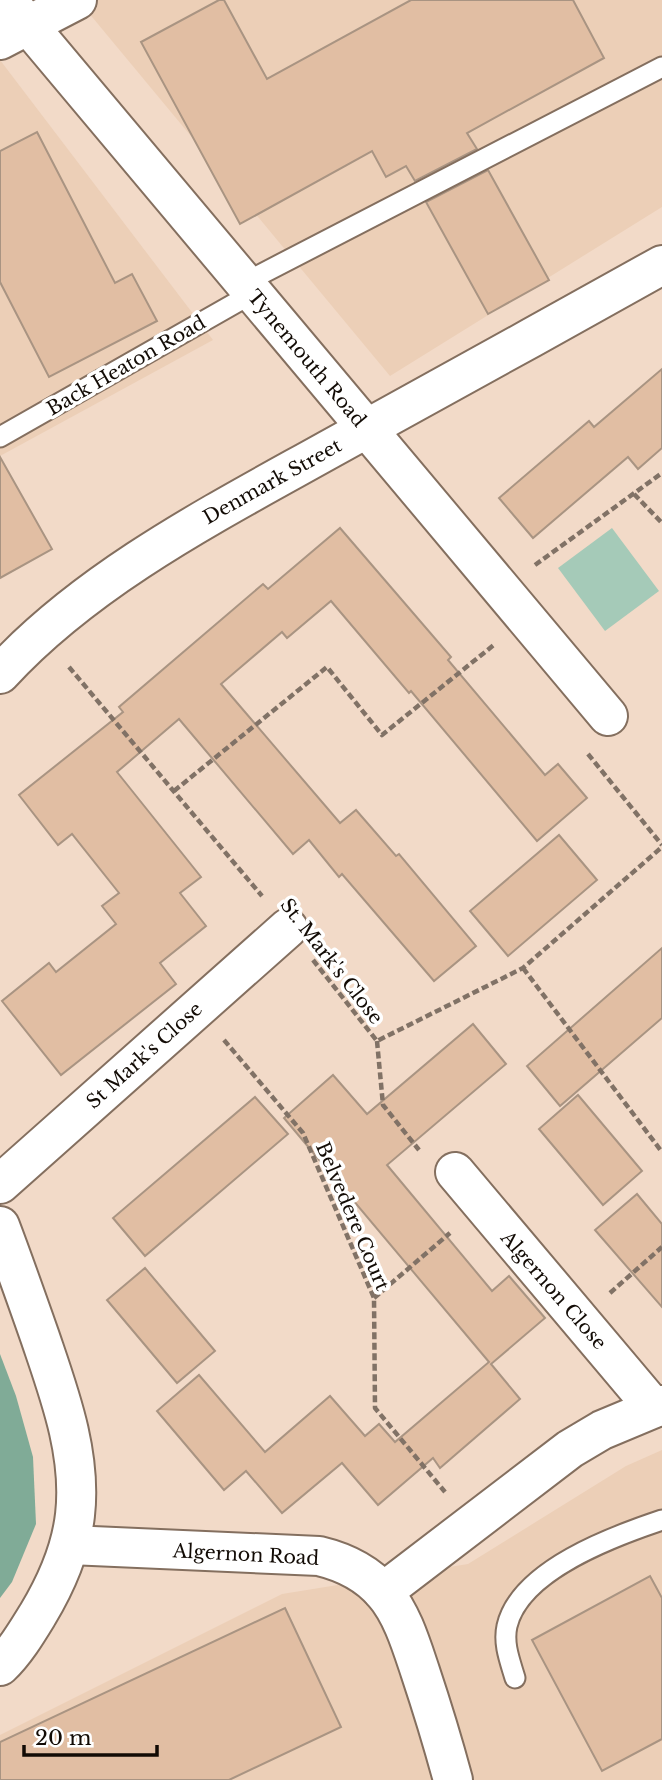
<svg xmlns="http://www.w3.org/2000/svg" width="662" height="1780" viewBox="0 0 662 1780" font-family="'Libre Baskerville',serif">
<style>
.built{fill:#eccfb7}
.green{fill:#a5cab8}
.forest{fill:#80ab97}
.building{fill:#e1bea3;stroke:#a99482;stroke-width:2}
.lines{fill:none;stroke-linecap:round;stroke-linejoin:round}
.lane-casing{stroke:#846f5f;stroke-width:23}
.street-casing{stroke:#846f5f;stroke-width:42}
.secondary-casing{stroke:#846f5f;stroke-width:42}
.path{stroke:#817266;stroke-width:4.5;stroke-dasharray:7 3.5;stroke-linecap:butt}
.lane{stroke:#fff;stroke-width:19}
.street{stroke:#fff;stroke-width:38}
.secondary{stroke:#fff;stroke-width:38}
.labels{text-anchor:middle;stroke-width:7;stroke-linejoin:round;paint-order:stroke}
.street-label{font-size:19px;fill:#120b05;stroke:#fff}
</style>
<rect width="100%" height="100%" fill="#f2dac8"/>
<!-- built -->
<g class="built">
<path d="M78,0H662V207L390,376Z"/>
<path d="M0,60L213,340L0,456Z"/>
<path d="M662,1450V1780H0V1735L282,1594L468,1564L626,1466Z"/>
</g>
<!-- green -->
<path class="green" d="M612,528L659,591L605,631L558,568Z"/>
<!-- forest -->
<path class="forest" d="M0,1354L16,1396L33,1457L36,1524L12,1582L0,1598Z"/>
<!-- building -->
<g class="building">
<path d="M219,0H224L267,79L411,0H573L604,58L467,133L477,149L415,181L406,166L386,177L372,151L240,224L141,42Z"/>
<path d="M37,132L115,283L132,274L157,321L49,377L0,282V151Z"/>
<path d="M488,170L549,280L488,314L426,202Z"/>
<path d="M662,369V448L638,469L628,457L533,538L499,498L589,421L594,427Z"/>
<path d="M0,457L52,549L0,578Z"/>
<path d="M340,528L451,657L448,660L545,775L558,764L587,798L537,841L411,691L409,693L331,601L287,638L282,632L221,684L340,823L356,810L396,856L399,854L476,946L434,981L342,874L339,877L309,840L293,854L179,719L117,772L201,877L180,893L206,926L160,963L176,984L61,1075L2,1001L49,963L56,972L116,924L102,906L119,893L72,834L58,845L19,795L123,712L119,707L263,584L268,589Z"/>
<path d="M559,835L597,880L508,956L470,911Z"/>
<path d="M662,948V1018L560,1106L527,1066Z"/>
<path d="M473,1024L506,1064L387,1165L492,1291L509,1276L545,1318L491,1364L520,1399L440,1468L433,1458L378,1505L342,1463L282,1513L246,1471L224,1490L157,1411L199,1375L265,1452L330,1396L365,1436L379,1424L395,1442L489,1362L284,1118L333,1075L367,1114Z"/>
<path d="M578,1095L642,1171L603,1205L539,1129Z"/>
<path d="M255,1097L288,1134L145,1256L113,1218Z"/>
<path d="M637,1194L662,1224V1307L595,1230Z"/>
<path d="M145,1268L215,1351L177,1383L107,1300Z"/>
<path d="M650,1576L662,1598V1739L602,1771L532,1640Z"/>
<path d="M285,1608L341,1727L229,1780H0V1742Z"/>
</g>
<g class="lines">
<!-- lane casing -->
<g class="lane-casing">
<g id="lane">
<path d="M244,283L662,67"/>
<path d="M0,437L253,293"/>
<path d="M515,1678C510,1661 503,1644 507,1626C520,1570 614,1536 662,1520"/>
</g>
</g>
<!-- street casing -->
<g class="street-casing">
<g id="street">
<path d="M7,0L608,716"/>
<path d="M0,674C88,578 215,513 328,450C439,389 551,327 662,265"/>
<path d="M455,1172L654,1408"/>
<path d="M0,1184L288,928"/>
<path d="M0,1226C14,1263 27,1300 40,1337C59,1393 82,1454 75,1515C71,1550 56,1584 38,1614C27,1632 15,1652 0,1666"/>
<path d="M70,1545L319,1556C344,1562 367,1573 384,1593C402,1614 411,1644 420,1671C432,1707 443,1743 453,1780"/>
<path d="M383,1592L570,1449L602,1430L662,1405"/>
</g>
</g>
<!-- secondary casing -->
<g class="secondary-casing">
<path id="secondary" d="M0,40L77,0"/>
</g>
<!-- path -->
<g class="path">
<path d="M634,494L662,523"/>
<path d="M535,565L662,473"/>
<path d="M69,667L262,896"/>
<path d="M588,754L662,845"/>
<path d="M174,791L327,667L382,735L495,644"/>
<path d="M313,960L377,1041L523,968L662,847"/>
<path d="M523,968L662,1152"/>
<path d="M224,1040L303,1133L374,1298L375,1408L445,1492"/>
<path d="M377,1041L383,1105L419,1150"/>
<path d="M610,1293L662,1247"/>
<path d="M374,1298L450,1233"/>
</g>
<!-- lane -->
<use href="#lane" class="lane"/>
<!-- street -->
<use href="#street" class="street"/>
<!-- secondary -->
<use href="#secondary" class="secondary"/>
</g>
<g class="labels">
<!-- street labels -->
<g class="street-label">
<text transform="translate(307 358) rotate(50)" y="7">Tynemouth Road</text>
<text transform="translate(126 365) rotate(-30)" y="7">Back Heaton Road</text>
<text transform="translate(272 481) rotate(-29)" y="7">Denmark Street</text>
<text transform="translate(332 961) rotate(52)" y="7">St. Mark's Close</text>
<text transform="translate(144 1055) rotate(-42)" y="7">St Mark's Close</text>
<text transform="translate(353 1216) rotate(67)" y="7">Belvedere Court</text>
<text transform="translate(554 1290) rotate(49)" y="7">Algernon Close</text>
<text transform="translate(246 1554) rotate(3)" y="7">Algernon Road</text>
</g>
</g>
<!-- scale -->
<path d="M24 1745v10h133v-10" fill="none" stroke="#120b05" stroke-width="3.5"/>
<text x="35" y="1745" font-size="21" fill="#120b05" stroke="#ffffff" stroke-width="5" paint-order="stroke">20 m</text>
</svg>
